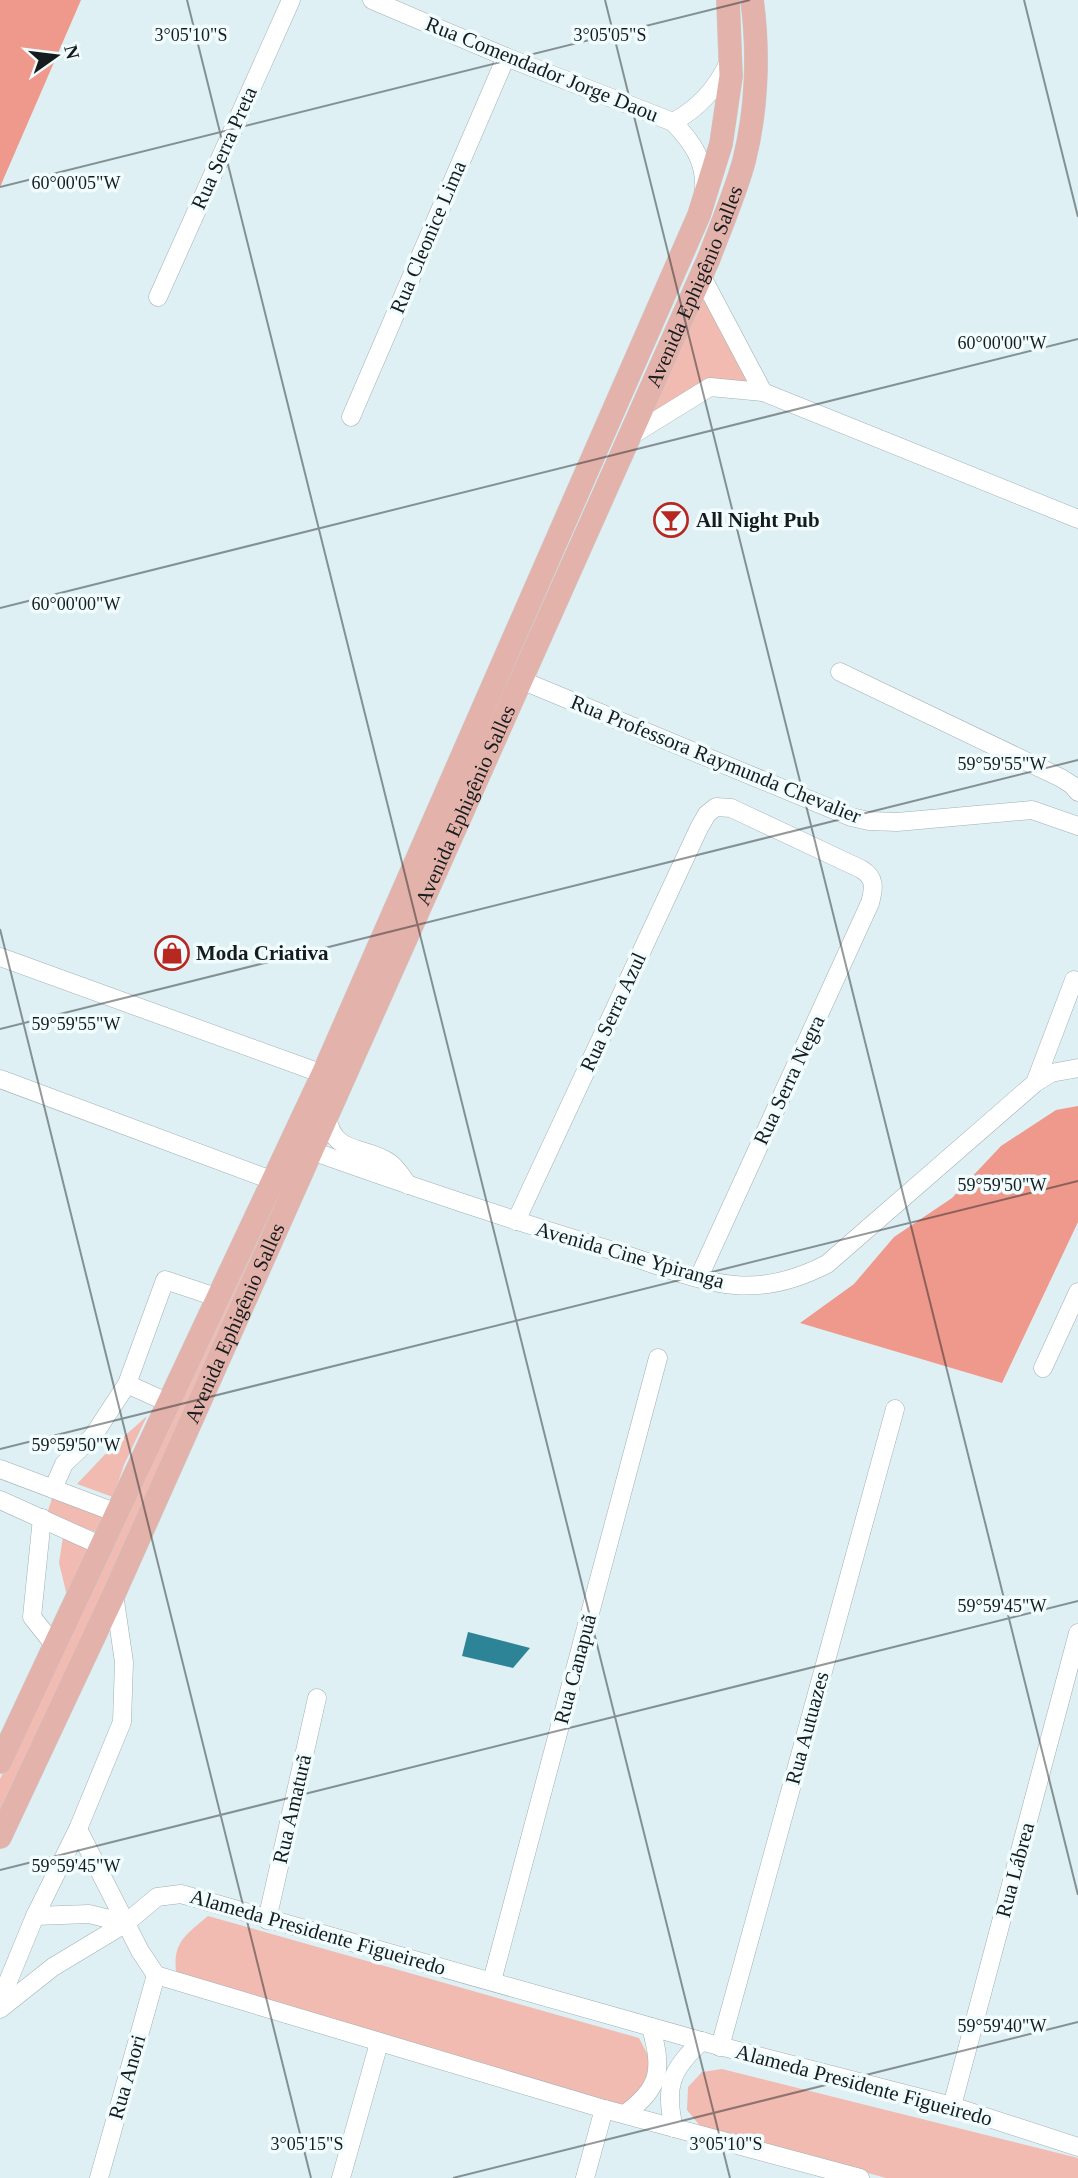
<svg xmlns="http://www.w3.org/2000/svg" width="1078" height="2178" viewBox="0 0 1078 2178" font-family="Georgia,serif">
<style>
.green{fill:#f1bbb2}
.forest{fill:#ef988c}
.building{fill:#2d8497}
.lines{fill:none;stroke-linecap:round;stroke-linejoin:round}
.minor-casing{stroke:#a0b0b4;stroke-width:19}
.major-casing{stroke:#cccdcd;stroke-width:24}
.minor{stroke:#fff;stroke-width:18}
.major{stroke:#e3b2ab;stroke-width:23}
.ticks{fill:none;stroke:#161c1d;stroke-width:2;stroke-opacity:0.45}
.labels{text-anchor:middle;stroke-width:7;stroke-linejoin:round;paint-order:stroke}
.street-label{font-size:21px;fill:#161c1d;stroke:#f1fcfe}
.poi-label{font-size:21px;font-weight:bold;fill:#161c1d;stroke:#f1fcfe;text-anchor:start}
.ticks-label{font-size:18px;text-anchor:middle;fill:#161c1d;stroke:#f1fcfe;stroke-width:7;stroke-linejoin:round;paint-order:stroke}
</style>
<rect width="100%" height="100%" fill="#def0f4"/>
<!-- green -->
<g class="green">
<path d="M708,290L750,386L709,382L650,417L695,293Z"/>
<path d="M303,1128L315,1135L0,1812V1779Z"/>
<path d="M147,1416L124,1465L113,1497L77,1484L111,1448Z"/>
<path d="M53,1495L107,1515L101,1534L47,1514Z"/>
<path d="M64,1530L96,1548L69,1604L59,1563Z"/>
<path d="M208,1916L639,2038C643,2046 649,2056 651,2064C653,2085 641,2102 621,2105L177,1977C171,1944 184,1936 208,1916Z"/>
<path d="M722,2069L1078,2158V2178H886L701,2127L687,2110L688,2087L702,2072Z"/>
</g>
<!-- forest -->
<g class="forest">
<path d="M0,0H81L0,187Z"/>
<path d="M1078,1106V1222L1002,1383L800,1323L854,1284L894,1237L952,1198L1001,1146L1056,1110Z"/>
</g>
<!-- building -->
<path class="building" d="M468,1632L530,1648L513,1668L462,1656Z"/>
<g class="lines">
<!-- minor casing -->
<g class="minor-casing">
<g id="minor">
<path d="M372,0L506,57L673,122C692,142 706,161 704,190"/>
<path d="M673,122C699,108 716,89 729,62"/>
<path d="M701,275L763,392"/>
<path d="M158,297L291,0"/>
<path d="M351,417L506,57"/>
<path d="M629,437L710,387L763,392L1078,519"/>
<path d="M840,672L1061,778L1072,785L1078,792"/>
<path d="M521,680L851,817L869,821L897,822L1032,810L1078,826"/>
<path d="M0,957L323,1074"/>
<path d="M0,1079L274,1181"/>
<path d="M1035,1083L1074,980"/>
<path d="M327,1116C333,1156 365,1145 390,1163C397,1168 403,1178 408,1185"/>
<path d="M312,1151C413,1187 514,1221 617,1252C653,1263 697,1282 735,1285C768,1288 798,1279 827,1264L1035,1083L1051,1073L1078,1068"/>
<path d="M516,1221L699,828L707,814L716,807L731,808L861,869C876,878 874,888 870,903L699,1277"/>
<path d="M1043,1368L1078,1292"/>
<path d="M127,1384L169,1403"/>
<path d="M0,1469L117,1513"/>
<path d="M53,1489L64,1464L93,1436L127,1384L165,1280L219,1298"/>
<path d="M0,1500L102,1546"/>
<path d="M42,1518L32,1617L55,1646"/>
<path d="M78,1829L140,1951L156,1975L604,2109L860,2178"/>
<path d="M35,1916L89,1914L126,1923"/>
<path d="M267,1920L317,1698"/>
<path d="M492,1981L658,1358"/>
<path d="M0,2001L35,1916L78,1829L122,1722L124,1662L114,1594"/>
<path d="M0,2009L53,1967L126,1923L157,1897L181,1894L708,2043L952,2106L1078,2147"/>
<path d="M720,2047L895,1409"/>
<path d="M952,2106L1078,1633"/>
<path d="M625,2114C662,2087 662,2069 651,2027"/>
<path d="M674,2128C664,2087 671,2069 702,2041"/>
<path d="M99,2178L156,1975"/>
<path d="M341,2178L379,2043"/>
<path d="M585,2178L604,2109"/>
</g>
</g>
<!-- major casing -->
<g class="major-casing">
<g id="major">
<path d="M0,1762L323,1074L699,215L721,144L731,76L728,0"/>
<path id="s1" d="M0,1837L114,1594L709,258C721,226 735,194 744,161C757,110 759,52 752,0"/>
</g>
</g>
<!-- minor -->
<use href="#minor" class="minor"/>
<!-- major -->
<use href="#major" class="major"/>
</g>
<!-- ticks -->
<path class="ticks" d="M187,0L730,2178M605,0L1078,1895M1024,0L1078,217M0,187L750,0M0,608L1078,339M0,929L311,2178M0,1029L1078,760M0,1449L1078,1181M0,1870L1078,1601M453,2178L1078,2022"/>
<!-- icons -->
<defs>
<g id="bar-ring" transform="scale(1.75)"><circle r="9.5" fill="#f1fcfe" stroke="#b72821" stroke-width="1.5"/><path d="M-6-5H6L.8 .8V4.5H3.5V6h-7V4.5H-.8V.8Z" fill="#b72821"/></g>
<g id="shop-ring" transform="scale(1.75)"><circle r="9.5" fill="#f1fcfe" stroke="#b72821" stroke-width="1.5"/><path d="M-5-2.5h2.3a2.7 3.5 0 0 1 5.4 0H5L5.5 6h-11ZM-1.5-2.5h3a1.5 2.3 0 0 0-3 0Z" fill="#b72821"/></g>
</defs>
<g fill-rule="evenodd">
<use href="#bar-ring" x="671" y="520"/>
<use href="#shop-ring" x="172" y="953"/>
</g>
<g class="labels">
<!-- street labels -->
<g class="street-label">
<text transform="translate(542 69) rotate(22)" y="7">Rua Comendador Jorge Daou</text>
<text transform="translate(224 148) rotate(-66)" y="7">Rua Serra Preta</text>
<text transform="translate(428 237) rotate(-67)" y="7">Rua Cleonice Lima</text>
<text dy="7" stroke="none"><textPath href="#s1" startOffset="1699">Avenida Ephigênio Salles</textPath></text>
<text transform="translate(716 759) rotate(22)" y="7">Rua Professora Raymunda Chevalier</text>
<text dy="7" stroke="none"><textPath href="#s1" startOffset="1132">Avenida Ephigênio Salles</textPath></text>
<text transform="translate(613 1012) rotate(-65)" y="7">Rua Serra Azul</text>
<text transform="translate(789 1080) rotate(-65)" y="7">Rua Serra Negra</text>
<text transform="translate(630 1255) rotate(16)" y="7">Avenida Cine Ypiranga</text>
<text dy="7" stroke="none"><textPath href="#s1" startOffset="565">Avenida Ephigênio Salles</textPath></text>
<text transform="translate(575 1669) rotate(-75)" y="7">Rua Canapuã</text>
<text transform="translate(807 1728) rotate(-75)" y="7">Rua Autuazes</text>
<text transform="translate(292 1809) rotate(-77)" y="7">Rua Amaturã</text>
<text transform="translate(1015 1870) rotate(-75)" y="7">Rua Lábrea</text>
<text transform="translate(318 1932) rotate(16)" y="7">Alameda Presidente Figueiredo</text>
<text transform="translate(127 2077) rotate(-74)" y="7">Rua Anori</text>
<text transform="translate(864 2085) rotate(15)" y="7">Alameda Presidente Figueiredo</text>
</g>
<!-- poi labels -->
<g class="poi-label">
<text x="696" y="527">All Night Pub</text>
<text x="196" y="960">Moda Criativa</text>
</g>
</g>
<g class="ticks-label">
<text x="191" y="41">3°05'10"S</text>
<text x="610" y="41">3°05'05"S</text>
<text x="76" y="189">60°00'05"W</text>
<text x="1002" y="349">60°00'00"W</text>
<text x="76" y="610">60°00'00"W</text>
<text x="1002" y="770">59°59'55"W</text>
<text x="76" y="1030">59°59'55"W</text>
<text x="1002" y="1191">59°59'50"W</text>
<text x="76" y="1451">59°59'50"W</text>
<text x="1002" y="1612">59°59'45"W</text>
<text x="76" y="1872">59°59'45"W</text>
<text x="1002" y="2032">59°59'40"W</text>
<text x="307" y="2150">3°05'15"S</text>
<text x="726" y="2150">3°05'10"S</text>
</g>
<!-- north arrow -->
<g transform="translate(56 56) rotate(76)" stroke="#f1fcfe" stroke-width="5" paint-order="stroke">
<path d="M0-5L12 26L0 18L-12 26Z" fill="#161c1d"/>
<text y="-10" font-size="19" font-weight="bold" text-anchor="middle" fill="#161c1d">N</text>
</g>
</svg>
